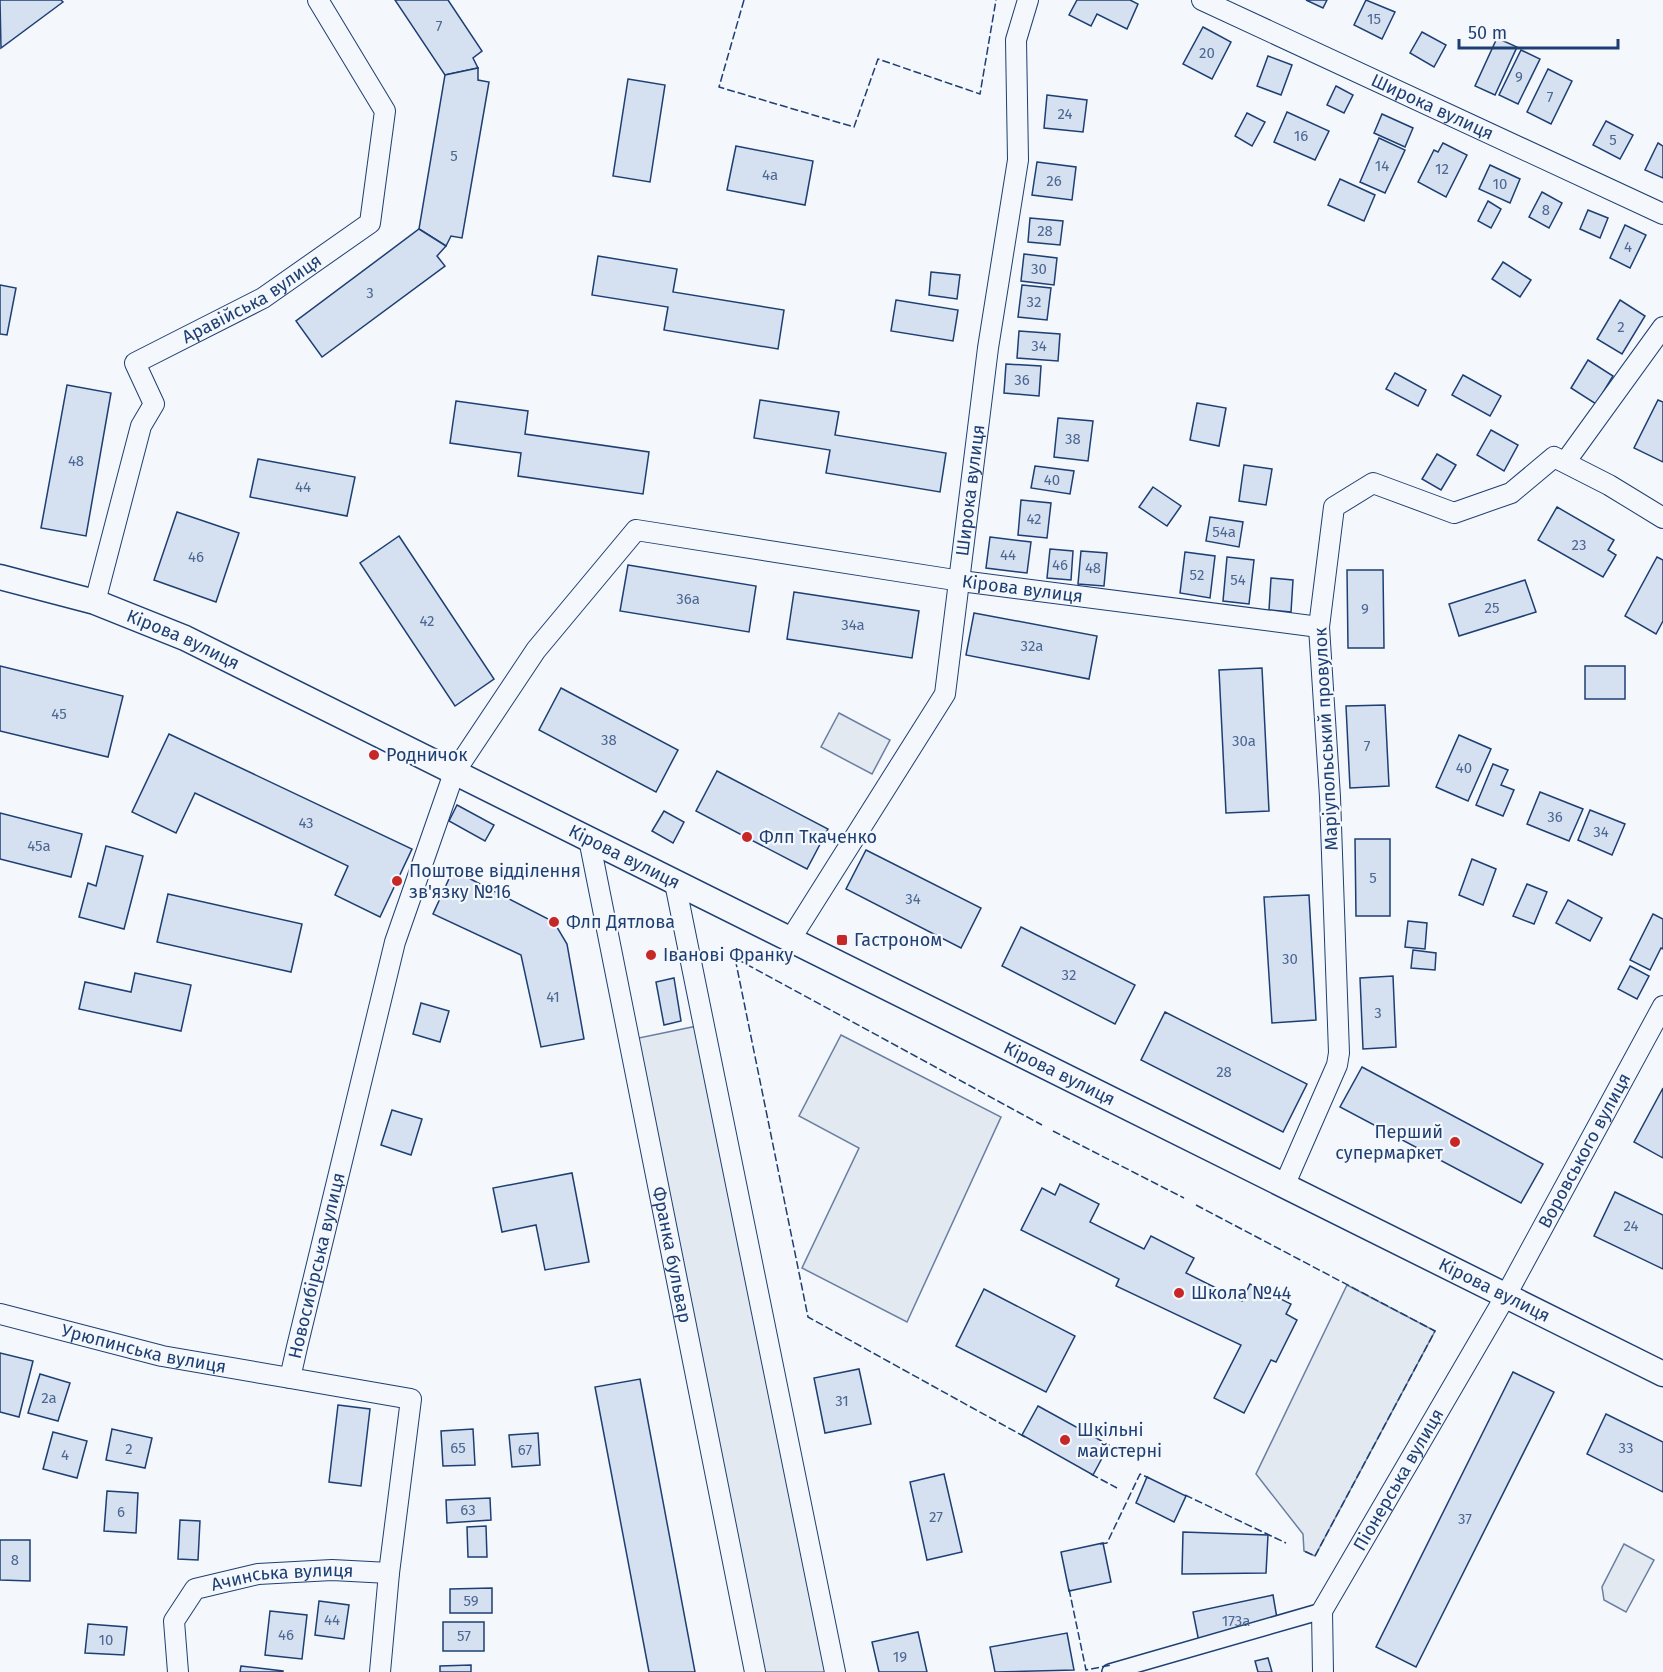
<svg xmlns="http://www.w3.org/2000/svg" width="1663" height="1672" viewBox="0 0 1663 1672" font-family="'Fira Sans',sans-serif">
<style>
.green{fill:#e3e9f0;stroke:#687fa3;stroke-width:1.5}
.building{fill:#d5e0f0;stroke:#1d3f73;stroke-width:1.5}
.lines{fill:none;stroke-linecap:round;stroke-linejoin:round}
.pedestrian-casing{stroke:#1d3f73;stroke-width:18}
.minor-casing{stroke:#1d3f73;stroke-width:22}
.tertiary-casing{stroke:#1d3f73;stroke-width:27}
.pedestrian{stroke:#f4f7fb;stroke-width:15}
.minor{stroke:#f4f7fb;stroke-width:20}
.tertiary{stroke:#f4f7fb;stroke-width:24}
.fence{stroke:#1d3f73;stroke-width:1.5;stroke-dasharray:8 3;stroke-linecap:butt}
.poi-dot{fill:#c62828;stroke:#f4f7fb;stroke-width:2}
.labels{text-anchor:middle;stroke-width:4.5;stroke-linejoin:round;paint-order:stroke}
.number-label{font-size:15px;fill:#4b6792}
.street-label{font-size:18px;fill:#1d3f73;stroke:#f4f7fb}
.poi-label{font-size:18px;fill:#1d3f73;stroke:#f4f7fb;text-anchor:start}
</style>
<rect width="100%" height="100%" fill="#f4f7fb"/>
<!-- green -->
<g class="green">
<path d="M839,713L890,740L872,774L821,747Z"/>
<path d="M702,1025L835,1672H755L629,1040Z"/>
<path d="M841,1035L1001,1117L907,1322L802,1268L859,1148L799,1116Z"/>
<path d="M1347,1285L1435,1331L1315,1556L1304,1551L1303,1534L1256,1474Z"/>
<path d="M1624,1544L1654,1560L1626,1612L1604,1600L1602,1587Z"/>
</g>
<!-- building -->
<g class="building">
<path d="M0,0H61L63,2L1,48Z"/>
<path d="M395,0H448L482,51L473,58L478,68L445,75Z"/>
<path d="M1077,0H1130L1138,4L1127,29L1097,14L1091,26L1069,15Z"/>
<path d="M1306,0H1327L1323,8Z"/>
<path d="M1366,0L1395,12L1382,39L1354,25Z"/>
<path d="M1203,27L1231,42L1212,79L1183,64Z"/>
<path d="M1422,32L1446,45L1434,67L1410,53Z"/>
<path d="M1497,38L1517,47L1495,95L1475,86Z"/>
<path d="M1521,50L1540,59L1518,104L1499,95Z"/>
<path d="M1268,56L1292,65L1281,95L1257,86Z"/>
<path d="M478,68V80L489,82L462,238L451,236L446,246L419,229L445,75Z"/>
<path d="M1548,69L1572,81L1551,124L1527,112Z"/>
<path d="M628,79L665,85L650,182L613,176Z"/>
<path d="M1336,86L1353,95L1344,113L1327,105Z"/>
<path d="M1047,95L1087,100L1083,132L1044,128Z"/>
<path d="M1287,112L1329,131L1315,160L1274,142Z"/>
<path d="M1247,113L1265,122L1252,146L1235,136Z"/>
<path d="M1382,114L1413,128L1405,147L1374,133Z"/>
<path d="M1606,121L1633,135L1620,159L1593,145Z"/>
<path d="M1379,138L1405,150L1385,193L1360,182Z"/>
<path d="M1443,143L1467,155L1446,197L1418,182L1434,150L1438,152Z"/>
<path d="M1658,143L1663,146V178L1645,170Z"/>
<path d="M736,146L813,161L805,205L727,190Z"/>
<path d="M1037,162L1076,167L1072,200L1032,195Z"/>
<path d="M1490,165L1520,179L1510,203L1479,189Z"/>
<path d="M1340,179L1375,195L1364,221L1328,205Z"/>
<path d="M1542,192L1562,203L1549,228L1529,217Z"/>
<path d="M1488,201L1501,209L1491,228L1478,221Z"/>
<path d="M1588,210L1608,218L1600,238L1580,229Z"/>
<path d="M1030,218L1063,221L1060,245L1028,242Z"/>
<path d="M1625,225L1646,235L1630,268L1610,258Z"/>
<path d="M419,229L446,246L437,256L445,266L322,357L296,321Z"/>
<path d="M1024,254L1057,258L1054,285L1021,281Z"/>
<path d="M598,256L677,269L673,292L784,310L778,349L664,330L668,307L592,295Z"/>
<path d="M1503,262L1531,280L1520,297L1492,279Z"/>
<path d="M931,272L960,275L957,299L929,295Z"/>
<path d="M0,285L16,288L7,335L0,334Z"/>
<path d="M1022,285L1051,288L1047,320L1018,317Z"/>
<path d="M896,300L958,310L953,341L891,331Z"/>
<path d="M1620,300L1645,316L1622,354L1597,339Z"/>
<path d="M1019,331L1060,334L1058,361L1017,358Z"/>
<path d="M1588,360L1613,376L1596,404L1571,388Z"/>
<path d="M1006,364L1041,366L1039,396L1004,393Z"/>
<path d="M1395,373L1426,390L1418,406L1386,389Z"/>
<path d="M1463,375L1501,396L1490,416L1452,395Z"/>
<path d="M67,385L111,393L86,536L41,528Z"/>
<path d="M760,400L839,412L835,435L946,453L940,492L826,473L830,450L754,438Z"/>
<path d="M1658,400L1663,402V462L1634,448Z"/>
<path d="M456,401L528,411L525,434L649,452L643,494L518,476L521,453L450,443Z"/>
<path d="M1197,403L1226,408L1219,446L1190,440Z"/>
<path d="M1058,418L1093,421L1088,461L1054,457Z"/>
<path d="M1491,430L1518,445L1504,471L1477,455Z"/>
<path d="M1437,454L1456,465L1441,490L1422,479Z"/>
<path d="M258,459L355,477L347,516L250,497Z"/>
<path d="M1244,465L1272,469L1266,505L1239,501Z"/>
<path d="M1035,466L1074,471L1070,494L1031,488Z"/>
<path d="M1153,487L1181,506L1167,526L1139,507Z"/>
<path d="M1021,500L1051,503L1047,538L1018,535Z"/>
<path d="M1557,507L1614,540L1608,550L1616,555L1603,577L1538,540Z"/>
<path d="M177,512L239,533L216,602L154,580Z"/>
<path d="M1210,517L1243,522L1239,547L1206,541Z"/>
<path d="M399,536L494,679L455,706L360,563Z"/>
<path d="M990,537L1031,542L1027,573L986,568Z"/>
<path d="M1050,549L1073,551L1071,580L1047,578Z"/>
<path d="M1081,551L1107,553L1104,586L1078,584Z"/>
<path d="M1185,552L1215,556L1210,598L1180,593Z"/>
<path d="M1227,557L1254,560L1249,604L1223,601Z"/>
<path d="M1657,557L1663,560V621L1656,634L1625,616Z"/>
<path d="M628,565L756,586L749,632L620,611Z"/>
<path d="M1347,570H1383L1384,648H1348Z"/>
<path d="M1271,578L1293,580L1291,612L1269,610Z"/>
<path d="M1525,580L1536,612L1459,636L1449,604Z"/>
<path d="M794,592L919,611L912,658L787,639Z"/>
<path d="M974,613L1097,636L1089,679L966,655Z"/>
<path d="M0,666L123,696L108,757L0,731Z"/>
<rect x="1585" y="666" width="40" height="33"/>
<path d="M1262,668L1269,811L1226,813L1219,670Z"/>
<path d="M561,688L678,750L656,792L539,730Z"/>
<path d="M1385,705L1389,786L1350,788L1346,706Z"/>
<path d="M169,734L412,849L380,917L335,895L348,866L195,793L176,833L132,812Z"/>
<path d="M1459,735L1491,749L1468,801L1436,787Z"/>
<path d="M1493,764L1508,770L1501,785L1514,790L1503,816L1476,805Z"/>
<path d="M717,771L828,829L807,869L696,811Z"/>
<path d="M1540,792L1583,809L1569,841L1527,824Z"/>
<path d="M457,805L494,825L485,841L449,821Z"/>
<path d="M1590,810L1625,824L1612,855L1578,840Z"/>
<path d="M664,811L684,822L673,843L652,831Z"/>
<path d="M0,813L82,834L71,877L0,859Z"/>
<path d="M1355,839H1390V916H1356Z"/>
<path d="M106,846L143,856L124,929L79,917L88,883L96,886Z"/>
<path d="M866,850L981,908L961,948L846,889Z"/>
<path d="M1472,859L1496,869L1483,905L1459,895Z"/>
<path d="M453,870L554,922L567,944L584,1039L541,1047L521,955L433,914Z"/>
<path d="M1527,884L1547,892L1534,924L1513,916Z"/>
<path d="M168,894L302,924L291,972L157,942Z"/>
<path d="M1309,895L1316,1020L1272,1023L1264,897Z"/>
<path d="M1568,900L1602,918L1590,941L1556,923Z"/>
<path d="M1653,914L1663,919V949L1661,948L1650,970L1630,960Z"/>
<path d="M1408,921L1427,923L1425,949L1405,947Z"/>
<path d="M1021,927L1135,985L1115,1024L1002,966Z"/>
<path d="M1413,950L1436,953L1435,970L1411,968Z"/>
<path d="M1630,966L1649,976L1637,999L1618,989Z"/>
<path d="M135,973L191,985L181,1031L79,1009L85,982L131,992Z"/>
<path d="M1393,976L1396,1047L1363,1049L1360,978Z"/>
<path d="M674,978L681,1021L664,1025L656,982Z"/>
<path d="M421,1003L449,1011L440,1042L413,1034Z"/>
<path d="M1165,1012L1307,1084L1283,1132L1141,1060Z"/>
<path d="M1362,1067L1543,1164L1521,1203L1340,1107Z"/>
<path d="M1663,1088V1158L1634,1142Z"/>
<path d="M392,1110L422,1119L411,1155L381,1145Z"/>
<path d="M572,1173L589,1262L545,1270L536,1225L502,1232L493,1188Z"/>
<path d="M1060,1184L1099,1204L1090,1222L1144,1249L1151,1236L1194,1258L1186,1273L1242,1301L1250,1284L1291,1304L1286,1314L1297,1320L1276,1362L1271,1360L1244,1413L1214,1398L1241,1345L1116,1286L1119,1279L1021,1230L1042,1188L1055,1195Z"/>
<path d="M1615,1192L1663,1215V1269L1594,1236Z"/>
<path d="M984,1289L1075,1336L1046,1392L956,1346Z"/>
<path d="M0,1353L33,1361L19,1417L0,1412Z"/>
<path d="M859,1369L871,1424L825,1433L814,1378Z"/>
<path d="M1513,1372L1554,1392L1416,1667L1376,1647Z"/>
<path d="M40,1374L70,1383L58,1421L28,1413Z"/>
<path d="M640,1379L695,1672H649L595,1387Z"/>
<path d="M338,1405L370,1409L361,1486L329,1482Z"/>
<path d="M1038,1406L1109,1445L1093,1475L1022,1435Z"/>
<path d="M1606,1414L1663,1442V1492L1587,1454Z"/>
<path d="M112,1429L152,1438L145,1468L106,1460Z"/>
<path d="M473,1429L475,1465L443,1466L441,1431Z"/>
<path d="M53,1432L87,1441L77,1478L43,1469Z"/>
<path d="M538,1433L540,1465L512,1467L509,1435Z"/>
<path d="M944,1474L962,1552L927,1560L910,1482Z"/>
<path d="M1147,1477L1186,1496L1174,1522L1136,1503Z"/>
<path d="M107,1491L138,1493L136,1533L104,1531Z"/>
<path d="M490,1498L491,1520L447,1523L446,1500Z"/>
<path d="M180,1520L200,1521L198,1560L178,1559Z"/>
<path d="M486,1526L487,1557H468L467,1527Z"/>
<path d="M1183,1532L1268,1535L1266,1573L1182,1574Z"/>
<path d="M0,1540H30V1581L0,1580Z"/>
<path d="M1103,1543L1111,1582L1069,1591L1061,1552Z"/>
<path d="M492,1588V1613H450V1589Z"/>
<path d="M1273,1595L1279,1630L1200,1647L1193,1612Z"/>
<path d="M319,1601L349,1605L344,1639L315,1635Z"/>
<path d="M270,1611L307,1615L302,1659L265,1655Z"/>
<rect x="443" y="1622" width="41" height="29"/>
<path d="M88,1624L127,1627L124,1655L85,1653Z"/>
<path d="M918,1632L927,1672H879L872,1642Z"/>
<path d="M1067,1633L1074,1670L995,1672L990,1647Z"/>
<path d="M1268,1658L1272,1672H1258L1255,1661Z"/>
<path d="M471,1665V1672H440V1666Z"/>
<path d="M241,1666L283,1671V1672H240Z"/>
</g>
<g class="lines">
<!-- pedestrian casing -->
<g class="pedestrian-casing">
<path id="pedestrian" d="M1110,1672L1322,1611"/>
</g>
<!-- minor casing -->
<g class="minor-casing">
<g id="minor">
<path id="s1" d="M1202,0L1663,214"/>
<path d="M1566,461L1663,327"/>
<path id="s2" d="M95,602L141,426L154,404L135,363L263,298L370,223L385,111L318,0"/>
<path id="s3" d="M589,839L755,1672"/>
<path d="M675,883L835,1672"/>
<path id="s4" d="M790,940L945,694L988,348L1018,160L1016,40L1028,0"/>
<path d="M1284,1186L1337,1065L1339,1053L1330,797L1319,627L1334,507L1373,483L1454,513L1511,493L1554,457L1609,485L1663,518"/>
<path id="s5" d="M0,1314L162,1356L290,1378"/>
<path id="s6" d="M178,1672L174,1621L195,1589L258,1574L332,1570L389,1573"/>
<path id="s7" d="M380,1672L389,1573L411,1399L290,1378L297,1347L395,942L454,773L536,650L636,530L961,581L1319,627"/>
<path id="s8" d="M1323,1672L1322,1611L1505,1297L1663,1006"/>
</g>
</g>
<!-- tertiary casing -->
<g class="tertiary-casing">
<g id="tertiary">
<path id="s9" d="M0,577L95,602L185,638L1663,1374"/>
</g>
</g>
<!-- pedestrian -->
<use href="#pedestrian" class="pedestrian"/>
<!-- minor -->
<use href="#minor" class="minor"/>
<!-- tertiary -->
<use href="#tertiary" class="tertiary"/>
<!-- fence -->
<g class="fence">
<path d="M744,0L719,87L854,127L878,59L980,94L996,0"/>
<path d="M1053,1131L1184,1198"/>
<path d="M1196,1205L1435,1331L1315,1556L1304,1551"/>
<path d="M1025,1437L808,1317L735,958L1042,1125"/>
<path d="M1091,1474L1117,1488"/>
<path d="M1185,1495L1286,1543"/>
<path d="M1100,1544L1107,1543L1140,1474L1149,1478"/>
<path d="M1069,1589L1086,1670L1111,1665"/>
</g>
</g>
<!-- markers -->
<g class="poi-dot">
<circle cx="374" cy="755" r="6"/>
<circle cx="747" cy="837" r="6"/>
<circle cx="397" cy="881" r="6"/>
<circle cx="554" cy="922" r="6"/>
<rect x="836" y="934" width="12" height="12" rx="3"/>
<circle cx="651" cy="955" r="6"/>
<circle cx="1455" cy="1142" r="6"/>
<circle cx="1179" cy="1293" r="6"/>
<circle cx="1065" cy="1440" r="6"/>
</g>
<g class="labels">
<!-- number labels -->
<g class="number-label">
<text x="1374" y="24">15</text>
<text x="439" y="31">7</text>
<text x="1207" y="58">20</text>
<text x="1519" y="82">9</text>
<text x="1550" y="102">7</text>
<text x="1065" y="119">24</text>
<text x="1301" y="141">16</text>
<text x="1613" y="145">5</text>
<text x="454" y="161">5</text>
<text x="1382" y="171">14</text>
<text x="1442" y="174">12</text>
<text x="770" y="180">4а</text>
<text x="1054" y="186">26</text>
<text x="1500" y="189">10</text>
<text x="1546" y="215">8</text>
<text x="1045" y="236">28</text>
<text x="1628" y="252">4</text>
<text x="1039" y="274">30</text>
<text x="370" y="298">3</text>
<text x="1034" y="307">32</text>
<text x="1621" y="332">2</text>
<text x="1039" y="351">34</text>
<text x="1022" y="385">36</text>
<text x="1073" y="444">38</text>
<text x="76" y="466">48</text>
<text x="1052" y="485">40</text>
<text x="303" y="492">44</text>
<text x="1034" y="524">42</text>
<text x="1224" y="537">54а</text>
<text x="1579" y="550">23</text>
<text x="1008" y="560">44</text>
<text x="196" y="562">46</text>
<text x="1060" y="570">46</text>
<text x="1093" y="573">48</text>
<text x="1197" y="580">52</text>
<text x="1238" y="585">54</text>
<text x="688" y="604">36а</text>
<text x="1492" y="613">25</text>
<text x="1365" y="614">9</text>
<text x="427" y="626">42</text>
<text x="853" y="630">34а</text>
<text x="1032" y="651">32а</text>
<text x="59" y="719">45</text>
<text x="609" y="745">38</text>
<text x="1244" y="746">30а</text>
<text x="1367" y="751">7</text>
<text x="1464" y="773">40</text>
<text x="1555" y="822">36</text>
<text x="306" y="828">43</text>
<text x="1601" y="837">34</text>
<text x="39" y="851">45а</text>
<text x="1373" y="883">5</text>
<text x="913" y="904">34</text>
<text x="1290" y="964">30</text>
<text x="1069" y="980">32</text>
<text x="553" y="1002">41</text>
<text x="1378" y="1018">3</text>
<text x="1224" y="1077">28</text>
<text x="1631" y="1231">24</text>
<text x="49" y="1403">2а</text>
<text x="842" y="1406">31</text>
<text x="458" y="1453">65</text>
<text x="1626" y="1453">33</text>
<text x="129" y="1454">2</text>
<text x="525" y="1455">67</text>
<text x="65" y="1460">4</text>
<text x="468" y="1515">63</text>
<text x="121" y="1517">6</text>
<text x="936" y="1522">27</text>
<text x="1465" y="1524">37</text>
<text x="15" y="1565">8</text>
<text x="471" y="1606">59</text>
<text x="332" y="1625">44</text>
<text x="1236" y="1626">173а</text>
<text x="286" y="1640">46</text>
<text x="464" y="1641">57</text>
<text x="106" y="1645">10</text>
<text x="900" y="1662">19</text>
</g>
<!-- street labels -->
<g class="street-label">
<text dy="6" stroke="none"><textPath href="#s1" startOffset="254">Широка вулиця</textPath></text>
<text dy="6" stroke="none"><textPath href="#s2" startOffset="386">Аравійська вулиця</textPath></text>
<text dy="6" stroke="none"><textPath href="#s4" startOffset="496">Широка вулиця</textPath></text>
<text dy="6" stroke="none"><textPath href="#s7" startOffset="1720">Кірова вулиця</textPath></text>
<text dy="6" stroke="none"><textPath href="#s9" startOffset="194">Кірова вулиця</textPath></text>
<text transform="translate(1326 739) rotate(-93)" y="6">Маріупольський провулок</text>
<text dy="6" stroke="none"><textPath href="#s9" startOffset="686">Кірова вулиця</textPath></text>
<text dy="6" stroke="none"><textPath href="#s9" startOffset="1172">Кірова вулиця</textPath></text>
<text dy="6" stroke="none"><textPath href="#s8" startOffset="591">Воровського вулиця</textPath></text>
<text dy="6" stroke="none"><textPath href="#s3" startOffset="424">Франка бульвар</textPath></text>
<text dy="6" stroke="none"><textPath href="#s7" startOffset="513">Новосибірська вулиця</textPath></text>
<text dy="6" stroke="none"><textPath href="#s9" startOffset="1658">Кірова вулиця</textPath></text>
<text dy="6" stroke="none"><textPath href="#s5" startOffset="148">Урюпинська вулиця</textPath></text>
<text dy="6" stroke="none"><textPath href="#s8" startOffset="213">Піонерська вулиця</textPath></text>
<text dy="6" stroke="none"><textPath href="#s6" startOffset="178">Ачинська вулиця</textPath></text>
</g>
<!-- poi labels -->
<g class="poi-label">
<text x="386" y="761">Родничок</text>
<text x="759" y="843">Флп Ткаченко</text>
<text x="409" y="877">Поштове відділення<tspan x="409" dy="21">зв'язку №16</tspan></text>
<text x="566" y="928">Флп Дятлова</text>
<text x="854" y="946">Гастроном</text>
<text x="663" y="961">Іванові Франку</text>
<text x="1443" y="1138" text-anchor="end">Перший<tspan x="1443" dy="21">супермаркет</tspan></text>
<text x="1191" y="1299">Школа №44</text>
<text x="1077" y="1436">Шкільні<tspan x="1077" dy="21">майстерні</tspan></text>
</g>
</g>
<!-- scale -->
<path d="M1459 39v9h159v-9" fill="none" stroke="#1d3f73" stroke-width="3"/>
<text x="1468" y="39" font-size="18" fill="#1d3f73" stroke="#f4f7fb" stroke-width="4.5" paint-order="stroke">50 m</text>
</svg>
